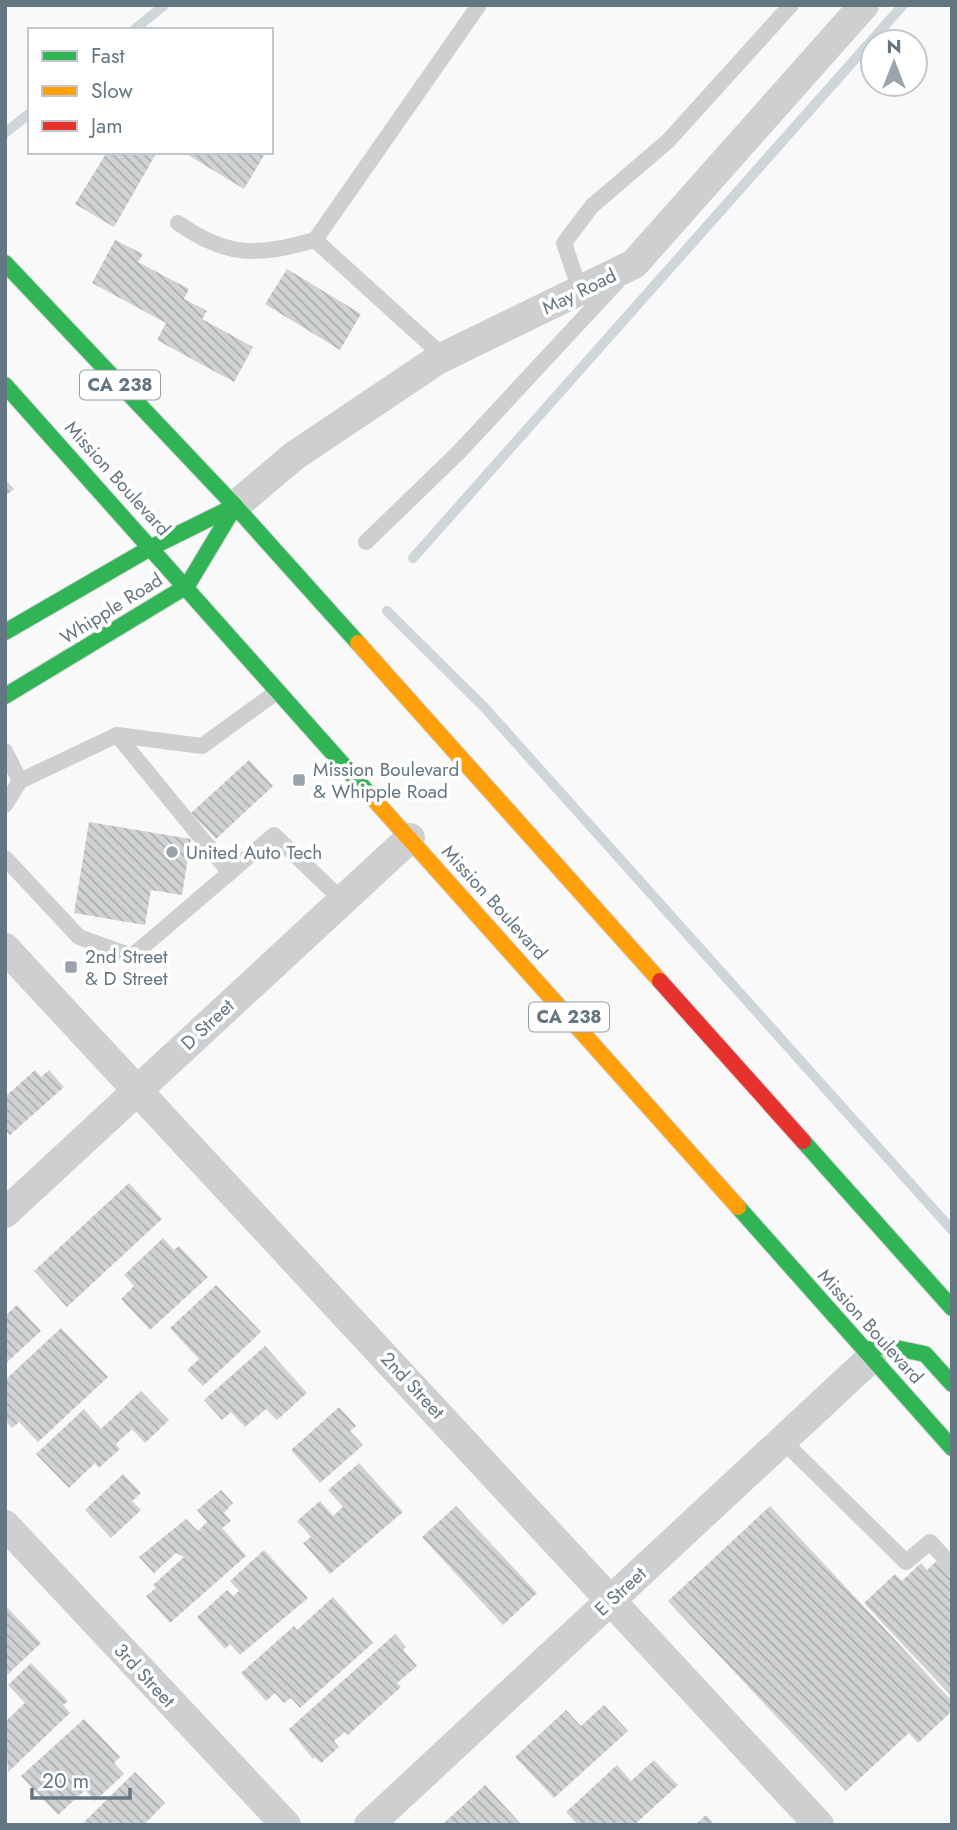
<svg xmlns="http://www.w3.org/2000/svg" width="957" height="1830" viewBox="0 0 957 1830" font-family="Jost,sans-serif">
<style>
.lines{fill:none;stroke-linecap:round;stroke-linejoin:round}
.stream{stroke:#ced6d9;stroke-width:10}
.building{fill:url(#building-back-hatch)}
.fast-casing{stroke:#d5d6d7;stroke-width:18}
.slow-casing{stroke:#d5d6d7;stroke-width:18}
.jam-casing{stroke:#d5d6d7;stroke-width:18}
.lane{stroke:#cecfd0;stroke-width:16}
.street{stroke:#cecfd0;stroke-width:30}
.fast{stroke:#30b455;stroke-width:16}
.slow{stroke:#ff9f0a;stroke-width:16}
.jam{stroke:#e5322d;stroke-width:16}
.poi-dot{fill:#99a4ac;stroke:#fff;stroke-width:2.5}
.labels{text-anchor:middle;stroke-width:7;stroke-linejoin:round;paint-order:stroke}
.shield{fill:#fff;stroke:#939fa8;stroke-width:2}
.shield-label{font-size:18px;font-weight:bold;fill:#657683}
.street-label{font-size:19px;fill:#657683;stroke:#fff}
.poi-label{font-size:19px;fill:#657683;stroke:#fff;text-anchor:start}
</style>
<defs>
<pattern id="building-back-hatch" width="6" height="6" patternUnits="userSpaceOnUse" patternTransform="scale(1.75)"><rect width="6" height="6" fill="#d0d2d3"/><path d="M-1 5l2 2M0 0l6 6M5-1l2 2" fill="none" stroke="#acafb1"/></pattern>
</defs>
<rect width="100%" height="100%" fill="#f9f9f9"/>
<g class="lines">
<!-- stream -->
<g class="stream">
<path d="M134,30L164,5"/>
<path d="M5,133L30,113"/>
<path d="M413,558L903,5"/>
<path d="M387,611L484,707L952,1230"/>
</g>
</g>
<!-- building -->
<g class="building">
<path d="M107,152H157L114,227L75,204Z"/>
<path d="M183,152H266L244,189Z"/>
<path d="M115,240L143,254L138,262L189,289L184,299L207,311L202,319L253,347L234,382L157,340L166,323L92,283Z"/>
<path d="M287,269L361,314L340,350L265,304Z"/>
<path d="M5,479L14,489L5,496Z"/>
<path d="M249,760L273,786L216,839L191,813Z"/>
<path d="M89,822L191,839L182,895L151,890L145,925L74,913Z"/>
<path d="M35,1070L41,1077L49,1070L64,1087L10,1135L5,1130V1097Z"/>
<path d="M129,1183L162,1219L67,1307L34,1271Z"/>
<path d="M163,1238L174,1250L179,1246L208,1277L150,1330L121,1299L134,1286L124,1275Z"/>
<path d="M216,1285L261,1332L203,1386L187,1370L199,1359L170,1328Z"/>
<path d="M17,1305L41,1331L5,1364V1316Z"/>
<path d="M61,1328L108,1377L38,1442L19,1422L12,1428L5,1420V1380Z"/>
<path d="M265,1346L307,1393L277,1420L266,1409L245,1427L231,1412L222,1420L204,1400Z"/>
<path d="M141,1391L169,1420L145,1443L132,1429L116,1444L120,1449L99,1468L95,1463L69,1488L36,1454L84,1409L101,1429Z"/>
<path d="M339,1407L356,1426L350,1431L363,1445L320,1483L291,1450Z"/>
<path d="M359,1463L403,1512L330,1574L303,1543L311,1537L297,1521L320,1501L333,1516L343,1507L328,1490Z"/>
<path d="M123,1474L141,1493L132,1501L141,1510L111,1538L85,1510Z"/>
<path d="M221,1490L233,1503L224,1513L231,1521L222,1528L246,1556L170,1623L146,1596L156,1588L153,1585L184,1557L176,1553L154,1573L139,1557L186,1519L198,1531L207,1522L197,1510Z"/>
<path d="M456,1506L537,1593L503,1625L422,1537Z"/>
<path d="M770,1506L952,1701V1711L918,1743L909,1733L846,1791L668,1601Z"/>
<path d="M264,1550L308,1598L240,1655L230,1644L225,1649L197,1617L227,1590L233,1596L239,1591L230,1581Z"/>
<path d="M941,1557L952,1568V1697L864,1603L895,1574L902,1581L921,1563L927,1570Z"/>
<path d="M333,1597L373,1643L300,1708L291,1698L284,1703L275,1693L266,1701L241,1673L294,1626L297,1630Z"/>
<path d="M5,1605L41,1643L5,1677Z"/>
<path d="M395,1634L406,1647L403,1650L417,1666L397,1683L401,1687L348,1735L345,1732L334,1741L339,1747L321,1763L315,1757L313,1759L289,1729Z"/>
<path d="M31,1663L68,1701L63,1705L70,1713L8,1772L5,1722L25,1703L8,1685Z"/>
<path d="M604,1705L628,1731L554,1798L515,1757L566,1710L581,1726Z"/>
<path d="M84,1719L120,1757L114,1763L124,1774L95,1801L85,1790L58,1815L21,1776Z"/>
<path d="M654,1760L678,1785L634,1825H578L566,1812L617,1765L631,1781Z"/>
<path d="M135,1772L165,1803L144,1825H81Z"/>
<path d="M485,1785L522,1825H442Z"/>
<path d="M706,1815L715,1825H695Z"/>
</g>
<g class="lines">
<!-- fast casing -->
<g class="fast-casing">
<g id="fast">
<path d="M5,263L235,506L358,643"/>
<path d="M5,385L371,796"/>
<path d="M5,632L152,547L235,506"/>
<path d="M5,696L187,586L235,506"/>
<path d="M803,1141L952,1308"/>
<path d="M738,1207L952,1448"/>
<path d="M865,1350L886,1346L925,1354L952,1384"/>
</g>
</g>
<!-- slow casing -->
<g class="slow-casing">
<g id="slow">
<path d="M358,643L660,981"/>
<path d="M371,796L738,1207"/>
</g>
</g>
<!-- jam casing -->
<g class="jam-casing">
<path id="jam" d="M660,981L803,1141"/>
</g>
<!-- lane -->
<g class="lane">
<path d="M178,223C228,258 257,256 315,240"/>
<path d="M580,290L564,243L592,206L668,141L791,5"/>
<path d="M444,357L315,240L479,5"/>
<path d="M366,542L459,452L617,282"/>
<path d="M117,735L230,873"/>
<path d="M5,751L20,781L117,735L202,746L278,691"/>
<path d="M5,805L20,781"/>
<path d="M5,858L79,937L132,956L274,835L342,900"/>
<path d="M783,1441L906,1562L930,1542L952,1566"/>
</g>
<!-- street -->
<g class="street">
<path d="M235,506L294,456L437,360L634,264L864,5"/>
<path d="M5,948L819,1825"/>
<path d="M5,1213L410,838"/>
<path d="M5,1525L286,1825"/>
<path d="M369,1825L871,1358"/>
</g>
<!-- fast -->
<use href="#fast" class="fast"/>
<!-- slow -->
<use href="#slow" class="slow"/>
<!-- jam -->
<use href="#jam" class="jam"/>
</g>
<!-- markers -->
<g class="poi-dot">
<rect x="292" y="773" width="14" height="14" rx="3.5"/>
<circle cx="172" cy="852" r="7"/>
<rect x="64" y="960" width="14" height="14" rx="3.5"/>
</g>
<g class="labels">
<!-- shield labels -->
<g class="shield">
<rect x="80" y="370.5" width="80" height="29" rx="5"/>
<rect x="529" y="1002.5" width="80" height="29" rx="5"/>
</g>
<g class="shield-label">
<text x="120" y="391">CA 238</text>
<text x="569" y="1023">CA 238</text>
</g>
<!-- street labels -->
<g class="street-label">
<text transform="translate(579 291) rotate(-26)" y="7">May Road</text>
<text transform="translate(118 478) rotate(48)" y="7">Mission Boulevard</text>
<text transform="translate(111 608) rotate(-32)" y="7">Whipple Road</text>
<text transform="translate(495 902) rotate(48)" y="7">Mission Boulevard</text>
<text transform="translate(207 1024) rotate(-43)" y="7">D Street</text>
<text transform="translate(871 1326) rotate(48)" y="7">Mission Boulevard</text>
<text transform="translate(413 1385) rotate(47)" y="7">2nd Street</text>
<text transform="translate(620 1591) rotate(-43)" y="7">E Street</text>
<text transform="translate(145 1675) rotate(47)" y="7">3rd Street</text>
</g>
<!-- poi labels -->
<g class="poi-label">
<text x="313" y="776">Mission Boulevard<tspan x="313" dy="22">&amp; Whipple Road</tspan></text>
<text x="186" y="859">United Auto Tech</text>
<text x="85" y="963">2nd Street<tspan x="85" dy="22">&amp; D Street</tspan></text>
</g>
</g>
<!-- border -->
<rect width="957" height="1830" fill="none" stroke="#657683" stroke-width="14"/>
<!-- legend -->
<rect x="28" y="28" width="245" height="126" fill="#ffffff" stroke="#c1c8cd" stroke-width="2"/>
<rect x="42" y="51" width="35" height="10" fill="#30b455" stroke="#c1c8cd" stroke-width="2"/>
<text x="91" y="63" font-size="21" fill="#657683">Fast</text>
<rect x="42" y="86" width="35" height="10" fill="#ff9f0a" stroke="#c1c8cd" stroke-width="2"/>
<text x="91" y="98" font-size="21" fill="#657683">Slow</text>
<rect x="42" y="121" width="35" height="10" fill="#e5322d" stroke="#c1c8cd" stroke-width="2"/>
<text x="91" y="133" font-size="21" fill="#657683">Jam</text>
<!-- north arrow -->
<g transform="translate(894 63)"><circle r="33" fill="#ffffff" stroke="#c1c8cd" stroke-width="2"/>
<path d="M0-5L12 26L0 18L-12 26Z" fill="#99a4ac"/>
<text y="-10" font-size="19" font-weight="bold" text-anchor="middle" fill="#657683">N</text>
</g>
<!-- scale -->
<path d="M32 1788v10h98v-10" fill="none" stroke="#657683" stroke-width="3.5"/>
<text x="42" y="1788" font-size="21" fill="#657683" stroke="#ffffff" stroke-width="5" paint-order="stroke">20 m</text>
</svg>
